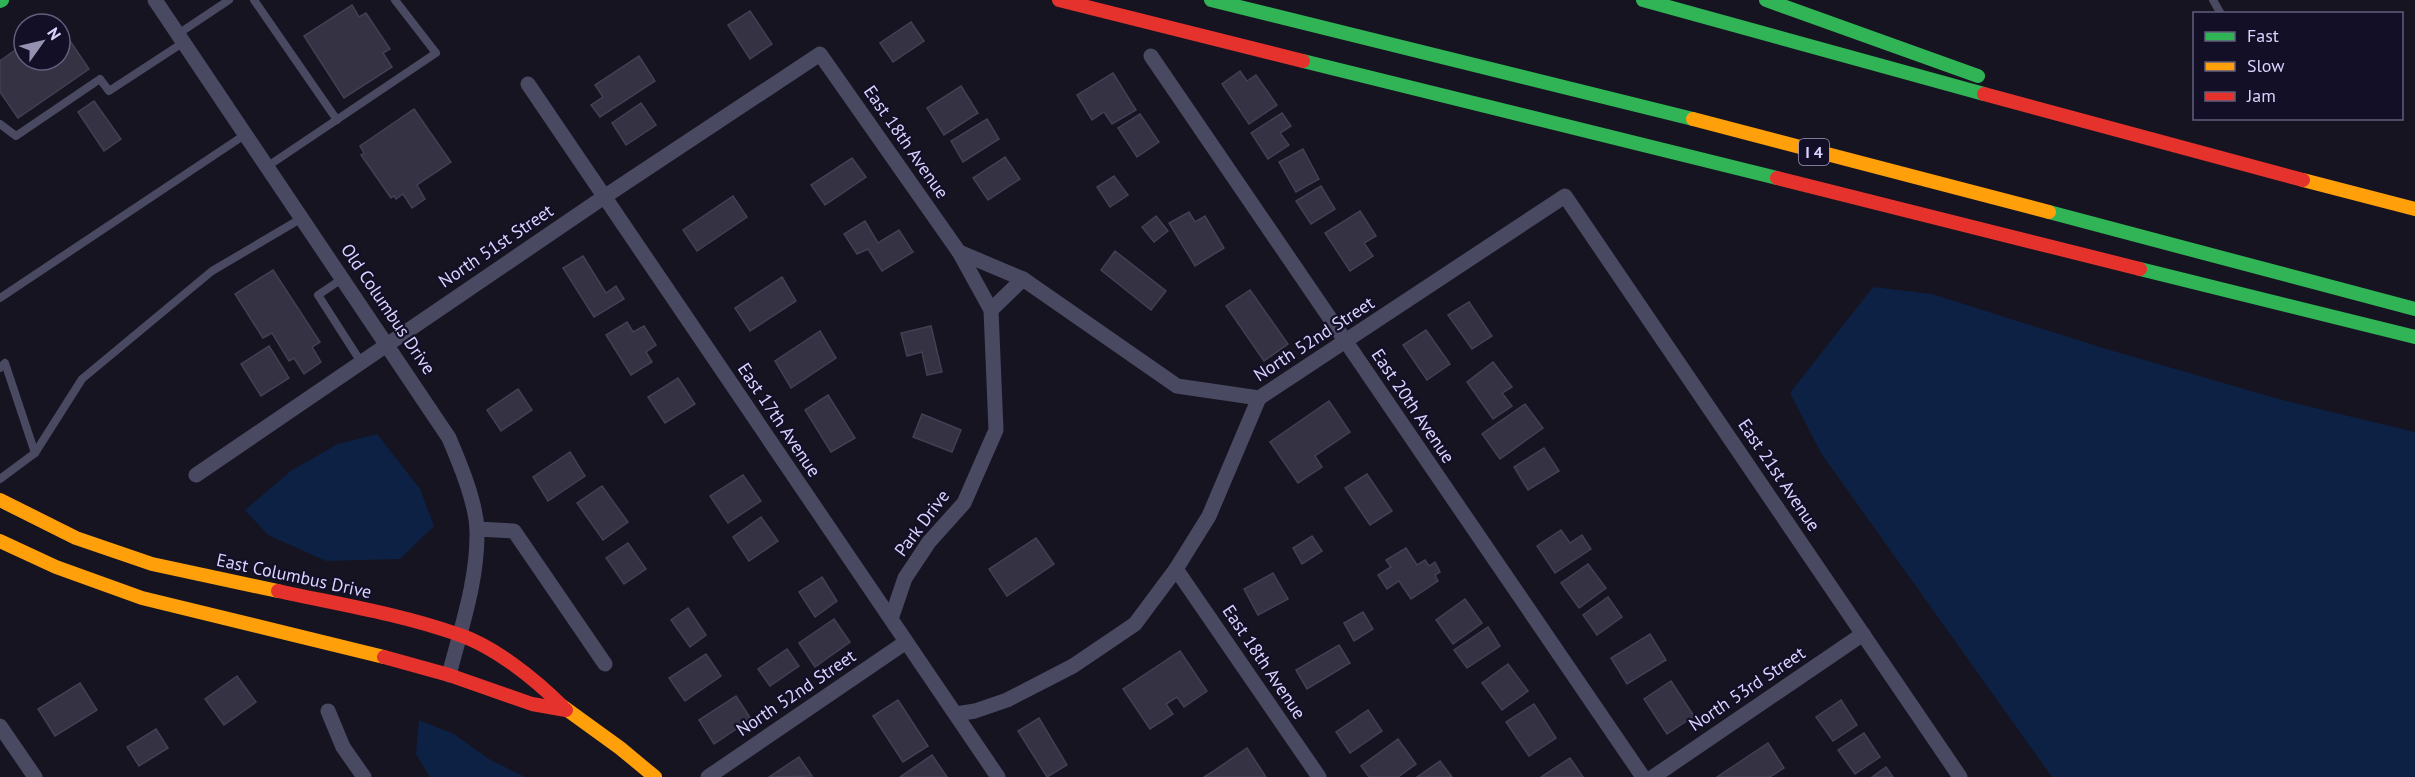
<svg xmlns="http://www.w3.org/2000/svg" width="2415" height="777" viewBox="0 0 2415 777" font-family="'PT Sans',sans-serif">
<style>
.water{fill:#0d2144}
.building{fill:#343243;stroke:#433f54;stroke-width:1.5}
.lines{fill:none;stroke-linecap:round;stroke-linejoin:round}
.lane{stroke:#4a4962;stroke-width:8}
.street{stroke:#4a4962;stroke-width:15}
.fast{stroke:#30b455;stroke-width:14}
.slow{stroke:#ff9f0a;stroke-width:14}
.jam{stroke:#e5322d;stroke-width:14}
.labels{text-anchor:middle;stroke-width:4.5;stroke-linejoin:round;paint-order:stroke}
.shield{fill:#130f26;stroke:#9e99be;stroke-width:1.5}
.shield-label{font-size:16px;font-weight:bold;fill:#d9d4ff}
.street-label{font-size:18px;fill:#d9d4ff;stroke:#130f26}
</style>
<rect width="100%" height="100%" fill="#161421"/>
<!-- water -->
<g class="water">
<path d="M1873,287L1932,294L2103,348L2282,400L2415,432V777H2052L1821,453L1790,393Z"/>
<path d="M377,434L420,489L434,526L400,559L326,561L268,535L245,510L292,470L338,444Z"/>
<path d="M419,720L454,734L489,759L525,777H430L416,754Z"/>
</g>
<!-- building -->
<g class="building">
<path d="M352,5L359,17L366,13L390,49L383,53L392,67L344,98L304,36Z"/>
<path d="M750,11L772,44L750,59L728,25Z"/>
<path d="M911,22L924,41L893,62L880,43Z"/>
<path d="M60,26L89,69L18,118L0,92V61L24,44V60H60Z"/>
<path d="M639,56L655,81L600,117L591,105L603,97L595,85Z"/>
<path d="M1240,71L1247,81L1256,75L1277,105L1249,124L1222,84Z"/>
<path d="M1113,73L1136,110L1112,124L1104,112L1092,120L1077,95Z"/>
<path d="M961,86L978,113L944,135L927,108Z"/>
<path d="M94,101L121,139L104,151L78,112Z"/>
<path d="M641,103L656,125L626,145L612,123Z"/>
<path d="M414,109L451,162L417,185L425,199L412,208L403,194L396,199L394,196L391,198L361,155L364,153L360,146Z"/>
<path d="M1282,113L1291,126L1280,133L1289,145L1268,159L1251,133Z"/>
<path d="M1140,114L1159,142L1137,157L1118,128Z"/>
<path d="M987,119L999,139L963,162L951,141Z"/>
<path d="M1303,149L1319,179L1296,192L1279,162Z"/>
<path d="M1005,157L1020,179L988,200L973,178Z"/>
<path d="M852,158L866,177L825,205L811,185Z"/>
<path d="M1114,176L1128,195L1110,207L1097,187Z"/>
<path d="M1321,186L1335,209L1311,224L1296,201Z"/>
<path d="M733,196L747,217L697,251L683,230Z"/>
<path d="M1360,211L1376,236L1364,243L1373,256L1350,271L1325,233Z"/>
<path d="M1189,212L1195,222L1205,216L1224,248L1195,266L1169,223Z"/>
<path d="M1156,216L1168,231L1154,242L1142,227Z"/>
<path d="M865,221L878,243L899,230L913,252L882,271L868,249L857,254L844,234Z"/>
<path d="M1115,251L1166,291L1151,310L1101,270Z"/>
<path d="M583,256L606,293L616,286L624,299L594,317L563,268Z"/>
<path d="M273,270L320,342L312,347L321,362L304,374L294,358L289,361L272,333L263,338L235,294Z"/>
<path d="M782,277L796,301L750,331L735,308Z"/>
<path d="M1250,290L1288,344L1264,361L1226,306Z"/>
<path d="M1469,302L1492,336L1472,349L1448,315Z"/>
<path d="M627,322L633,332L644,326L656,345L646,352L652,362L631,375L606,335Z"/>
<path d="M931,326L942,372L927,375L922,352L907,356L901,333Z"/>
<path d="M1426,330L1450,364L1427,380L1403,345Z"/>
<path d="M820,331L836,358L791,388L775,361Z"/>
<path d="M269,346L289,378L261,396L241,364Z"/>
<path d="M1493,362L1512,387L1502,393L1512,406L1493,419L1467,382Z"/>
<path d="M678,378L695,404L665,423L648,397Z"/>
<path d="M518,389L532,410L501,431L487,410Z"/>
<path d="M828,395L855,438L831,452L805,410Z"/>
<path d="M1329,401L1350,432L1315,456L1322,467L1298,483L1270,442Z"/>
<path d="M1525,404L1543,428L1500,459L1482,434Z"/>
<path d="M922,414L961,430L952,452L913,437Z"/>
<path d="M1544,448L1559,471L1528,490L1514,467Z"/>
<path d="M570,452L585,476L548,501L533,477Z"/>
<path d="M1367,474L1392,511L1370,525L1345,488Z"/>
<path d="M743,475L761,501L728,523L710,496Z"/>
<path d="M602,486L628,522L603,540L577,503Z"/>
<path d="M761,517L778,541L749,561L733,537Z"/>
<path d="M1561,530L1570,543L1582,535L1591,549L1555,573L1537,546Z"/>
<path d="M1312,536L1322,551L1302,564L1293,548Z"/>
<path d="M1036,538L1054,564L1007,596L989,569Z"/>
<path d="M628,543L646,569L624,584L606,558Z"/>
<path d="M1406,548L1417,565L1425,560L1429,566L1435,562L1440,572L1435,575L1438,581L1411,599L1399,581L1387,589L1378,575L1391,567L1386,560Z"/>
<path d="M1588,564L1606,588L1579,608L1561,583Z"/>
<path d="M1273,573L1288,599L1258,615L1244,589Z"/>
<path d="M822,577L837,601L815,617L799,592Z"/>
<path d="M1608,597L1622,617L1597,635L1583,615Z"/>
<path d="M1465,599L1482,623L1453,644L1436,620Z"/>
<path d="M688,608L706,635L690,647L671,620Z"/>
<path d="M1363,612L1373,629L1354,641L1344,623Z"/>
<path d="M834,619L850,642L815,667L799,643Z"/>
<path d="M1488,627L1500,646L1467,668L1454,650Z"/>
<path d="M1650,634L1666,660L1627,684L1611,658Z"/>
<path d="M1339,645L1350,663L1307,689L1296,670Z"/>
<path d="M787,649L799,666L770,686L758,669Z"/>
<path d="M1180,651L1207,691L1184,707L1177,697L1166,704L1173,714L1150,729L1123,689Z"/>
<path d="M706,654L721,676L685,701L669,678Z"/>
<path d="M1508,664L1528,691L1502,710L1482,683Z"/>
<path d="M237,676L256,702L224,725L205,699Z"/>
<path d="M1671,681L1694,716L1667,734L1644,699Z"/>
<path d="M80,683L97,710L55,736L38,709Z"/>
<path d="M736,696L751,719L714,744L699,720Z"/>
<path d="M898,700L928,746L903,762L873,716Z"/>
<path d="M1841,700L1857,725L1833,741L1816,717Z"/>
<path d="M1534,704L1556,738L1529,756L1506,722Z"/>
<path d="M1368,710L1382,731L1350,753L1336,732Z"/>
<path d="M1039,718L1067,765L1047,777L1018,731Z"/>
<path d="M156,729L168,748L139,766L127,747Z"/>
<path d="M1864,733L1880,757L1855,774L1838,750Z"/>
<path d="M1398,739L1416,764L1398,777H1369L1361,766Z"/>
<path d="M1768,743L1784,768L1770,777H1717Z"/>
<path d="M1247,748L1266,777H1204L1212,772Z"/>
<path d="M932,755L947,777H900Z"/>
<path d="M799,757L812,776L769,777Z"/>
<path d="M1570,758L1583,777H1541Z"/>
<path d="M1440,761L1452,777H1417Z"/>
<path d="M1886,767L1893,777H1872Z"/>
</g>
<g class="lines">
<!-- lane -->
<g class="lane">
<path d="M254,0L337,120"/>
<path d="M2213,0L2221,14"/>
<path d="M178,34L229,0"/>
<path d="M0,124L16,136L100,79L109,91L184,42"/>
<path d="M268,166L436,53L395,0"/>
<path d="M342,279L318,295L361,362"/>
<path d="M0,298L246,134"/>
<path d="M0,368L5,363L35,453"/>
<path d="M0,479L35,453L82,379L212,271L302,218"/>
</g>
<!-- street -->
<g class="street">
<path d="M155,0L449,438C460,464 476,502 477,530C478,580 461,628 449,675"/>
<path d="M1151,56L1643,777"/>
<path d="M528,84L998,777"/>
<path d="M959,252L1023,279L1177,386L1259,398"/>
<path d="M991,310L1023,279"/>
<path d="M196,475L604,197L820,54L959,252L991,310L996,430L964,503L929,542L905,578L891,619"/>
<path d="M477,529L514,531L605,664"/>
<path d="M1176,569L1319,777"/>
<path d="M328,711L343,747L364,777"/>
<path d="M956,714L975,711L1007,700L1073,666L1135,624L1176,569L1209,516L1259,398L1565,196L1960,777"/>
<path d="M0,726L35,777"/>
<path d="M708,777L906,642"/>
<path d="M1653,777L1863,634"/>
</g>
<!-- fast -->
<g class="fast">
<path d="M1211,0L1693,119"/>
<path d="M1643,0L1984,94"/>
<path d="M1766,0L1978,76"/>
<path d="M0,1L2,0"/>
<path d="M1303,61L1777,178"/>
<path d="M2049,212L2415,309"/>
<path d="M2140,269L2415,337"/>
</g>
<!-- slow -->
<g class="slow">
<path d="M1693,119L2049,212"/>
<path d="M2303,180L2415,209"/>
<path d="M0,500L76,538L152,564L278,591"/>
<path d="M0,541L56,567L142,598L384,657"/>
<path d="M562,706L620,748L655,777"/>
</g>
<!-- jam -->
<g class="jam">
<path d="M1059,0L1303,61"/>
<path d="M1984,94L2303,180"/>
<path d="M1777,178L2140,269"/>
<path d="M278,591C338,604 400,614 457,634C494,646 535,679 562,706"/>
<path d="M384,657L449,675L532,704L566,710"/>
</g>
</g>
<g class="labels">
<!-- shield labels -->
<rect class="shield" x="1799" y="139" width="30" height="26" rx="4.5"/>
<g class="shield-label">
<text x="1814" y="158">I 4</text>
</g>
<!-- street labels -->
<g class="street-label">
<text transform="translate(906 142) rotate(55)" y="6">East 18th Avenue</text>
<text transform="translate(496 246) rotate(-34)" y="6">North 51st Street</text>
<text transform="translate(388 309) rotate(56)" y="6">Old Columbus Drive</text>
<text transform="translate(1314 339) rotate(-33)" y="6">North 52nd Street</text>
<text transform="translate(1413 406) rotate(56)" y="6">East 20th Avenue</text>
<text transform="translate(779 420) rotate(56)" y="6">East 17th Avenue</text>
<text transform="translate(1779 475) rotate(56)" y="6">East 21st Avenue</text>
<text transform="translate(922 523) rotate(-53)" y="6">Park Drive</text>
<text transform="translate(294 576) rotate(12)" y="6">East Columbus Drive</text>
<text transform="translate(1264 662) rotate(56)" y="6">East 18th Avenue</text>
<text transform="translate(1747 689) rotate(-34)" y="6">North 53rd Street</text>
<text transform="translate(796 693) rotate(-34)" y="6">North 52nd Street</text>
</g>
</g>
<!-- legend -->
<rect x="2193" y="12" width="210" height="108" fill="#130f26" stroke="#625e7d" stroke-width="1.5"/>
<rect x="2205" y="32" width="30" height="9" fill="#30b455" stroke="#625e7d" stroke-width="1.5"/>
<text x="2247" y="42" font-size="18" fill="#d9d4ff">Fast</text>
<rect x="2205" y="62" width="30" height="9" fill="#ff9f0a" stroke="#625e7d" stroke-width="1.5"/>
<text x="2247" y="72" font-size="18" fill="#d9d4ff">Slow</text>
<rect x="2205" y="92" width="30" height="9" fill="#e5322d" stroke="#625e7d" stroke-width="1.5"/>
<text x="2247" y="102" font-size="18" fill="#d9d4ff">Jam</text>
<!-- north arrow -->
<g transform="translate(42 42) rotate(56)"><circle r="28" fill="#130f26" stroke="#625e7d" stroke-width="1.5"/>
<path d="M0-4.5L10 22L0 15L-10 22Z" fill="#9591b1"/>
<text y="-9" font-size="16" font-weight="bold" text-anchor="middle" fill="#d9d4ff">N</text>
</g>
</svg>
